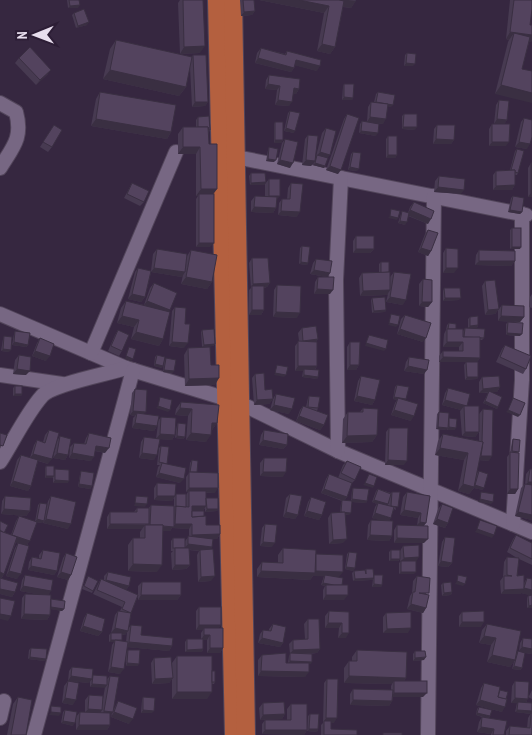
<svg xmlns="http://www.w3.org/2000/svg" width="532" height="735" viewBox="0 0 532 735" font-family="'PT Sans Narrow',sans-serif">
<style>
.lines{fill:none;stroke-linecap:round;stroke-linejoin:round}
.minor-casing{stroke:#52455a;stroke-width:16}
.major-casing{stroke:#52455a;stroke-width:20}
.minor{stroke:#776783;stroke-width:14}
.major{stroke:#b4603f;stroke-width:18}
.wall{fill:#473a51;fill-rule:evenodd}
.shaded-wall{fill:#3a2f42}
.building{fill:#53435e;stroke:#3a2f42}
</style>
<rect width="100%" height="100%" fill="#362740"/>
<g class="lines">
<!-- minor casing -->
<g class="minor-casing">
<g id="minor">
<path d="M0,103L16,112C23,138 13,147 0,168"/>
<path d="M236,157L526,215"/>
<path d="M0,314L126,368L240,403L338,451L532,532"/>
<path d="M91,353L176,152"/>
<path d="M0,375L62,384"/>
<path d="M338,451L336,280L341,178"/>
<path d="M0,462C13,442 26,414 42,396C52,384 108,374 126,368"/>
<path d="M513,524L522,380V214"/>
<path d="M0,718L4,701"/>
<path d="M34,735L133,370"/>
<path d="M428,735L434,196"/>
</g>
</g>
<!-- major casing -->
<g class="major-casing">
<g id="major">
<path d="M217,0L234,735"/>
<path d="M233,0L246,735"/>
</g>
</g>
<!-- minor -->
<use href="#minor" class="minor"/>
<!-- major -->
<use href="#major" class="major"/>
</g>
<!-- wall -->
<g class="wall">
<path d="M67,0H79L78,8H68Z"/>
<path d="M180,0H203L200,53L180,54L178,3Z"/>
<path d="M240,0H254L255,11L252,15L241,16Z"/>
<path d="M259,0H356L351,8L343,7L335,47L330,54L317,51L324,13Z"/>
<path d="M510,0H532L530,25L532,35V40L531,42H529L522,69L495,94L508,42L509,40L506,39Z"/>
<path d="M74,13L87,25L76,28L72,15Z"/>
<path d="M116,40L192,57L193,55L208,102L205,106L192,107L190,67L186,87L179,96L103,79L110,49Z"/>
<path d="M261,48L285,54L287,51L317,71L295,65L294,68L291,72L255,63L257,53Z"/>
<path d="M407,53L413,66H404L405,55Z"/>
<path d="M19,58L48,74L36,85L15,63Z"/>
<path d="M269,75L299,89L296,94L293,93L289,106L275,105L277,90L265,89L266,80Z"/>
<path d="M344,84L353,98L352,100H342L343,86Z"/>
<path d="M100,92L171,132L167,139L91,126L96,99Z"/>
<path d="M378,92L391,107L388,106L383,124L367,122L368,107L371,102H374L376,94Z"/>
<path d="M499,100L507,120L504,124L506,146H489V129L492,124H494L496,105Z"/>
<path d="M290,111L294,133L284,131L288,113Z"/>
<path d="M347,114L338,174L326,170L344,119Z"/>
<path d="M404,114L415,130L402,129V116Z"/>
<path d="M198,117L210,130L209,132V144L213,194L210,247H196V199L198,196H196V154H178V134L183,127H196V120Z"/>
<path d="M524,118L527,149L515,147L521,122Z"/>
<path d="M362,121L376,136L359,133L360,124Z"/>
<path d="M275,122L283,140L281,143H274V124Z"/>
<path d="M54,125L52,147L48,152L40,147Z"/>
<path d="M437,125L454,140L451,144H433L434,129Z"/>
<path d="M326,128L327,159L325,166L324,168L313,165L314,161L311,166L302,165L305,139L308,135L315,160L322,133Z"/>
<path d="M388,136L397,155L395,158H386V139Z"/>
<path d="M285,139L290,168L277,164L282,143Z"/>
<path d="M269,147L274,162L266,161L268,150Z"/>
<path d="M517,149L518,173L517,175H515V185L512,190H493V175L496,171L510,170L515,151Z"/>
<path d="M353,152L357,171L348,170L351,154Z"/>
<path d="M531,163L532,197H528V168Z"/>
<path d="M251,173L266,182L264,185H250L249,176Z"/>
<path d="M439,176L461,194L434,192L435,181Z"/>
<path d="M269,179L276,201V208L273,213L251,212V201L255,196L265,197V184Z"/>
<path d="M132,183L144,202L140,206L124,198Z"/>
<path d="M291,183L297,217L278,215L279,203L282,199H287L288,188Z"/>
<path d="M513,196L522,212L520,214L508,212L511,198Z"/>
<path d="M414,202L428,224L408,216L405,225L398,223L402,211L408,213L410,207Z"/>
<path d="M512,228L520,249H510V230Z"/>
<path d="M428,230L431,251L428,256L418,252L425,234Z"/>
<path d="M356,236L374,249L370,253H353V241Z"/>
<path d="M302,246L308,263L307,265L299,264L300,248Z"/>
<path d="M446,248L454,273H443V253Z"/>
<path d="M157,249L187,256L191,250L212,282L207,289L181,284L183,275L182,277L151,272L145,297L141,302L128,299L135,272L138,268L151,271L153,254Z"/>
<path d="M479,250L515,261L511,266L475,265L476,255Z"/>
<path d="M252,258L270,283L267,287L264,288V310L261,315H249V290L251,288L249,263Z"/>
<path d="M316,259L330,273L327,277L330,294H314L315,282L318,277H326L310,274L313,263Z"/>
<path d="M381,262L389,272L390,279V277L394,272L403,305L386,302L388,294L387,295L360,296L359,278L362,273H379V264Z"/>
<path d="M423,279L432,302L428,307L419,306V284Z"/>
<path d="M485,281L499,309L495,314L485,315L482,286Z"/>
<path d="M154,283L169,312L163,339L159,346L131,339L134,327L117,323L121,308L126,301L144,305L150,288Z"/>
<path d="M277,285L297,318L273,317L274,290Z"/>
<path d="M444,288L459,300L443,301V291Z"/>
<path d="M532,294V308L529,307L530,297Z"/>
<path d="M372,298L386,310L385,312L372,313L371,300Z"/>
<path d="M502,305L524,317L520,322L498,321V310Z"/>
<path d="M175,307L185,324L184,348L169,346L172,311Z"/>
<path d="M405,315L423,342L397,334L401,319Z"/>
<path d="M470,317L478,325L477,328H468V319Z"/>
<path d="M508,322L520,336L506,335V324Z"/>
<path d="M449,323L463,337V331L465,328L484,338L482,340H480V358L477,362L478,377L477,379L465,380L464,365L466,362H470H439V356L443,351H459V347H443L444,334L446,330L447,325Z"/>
<path d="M302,328L318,339L316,342L317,366L315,370L318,377L317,379L302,377L303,371H295V346L299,341L298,333Z"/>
<path d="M118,330L122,351L119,356L108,351L115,335Z"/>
<path d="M202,330L215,344L213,346L202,347L201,332Z"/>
<path d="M15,331L28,345L26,347L12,345L14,334Z"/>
<path d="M4,336L9,352L1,351L3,339Z"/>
<path d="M40,338L46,361L32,356L37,343Z"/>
<path d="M350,342L359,365L356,370H347V347Z"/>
<path d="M505,345L526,369L523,374L496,362L502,349Z"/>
<path d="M188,348L211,365L215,385L185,386L184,355Z"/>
<path d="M19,355L26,375L13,374L15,360Z"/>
<path d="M157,355L164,361L166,358L173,373L163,372L164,361L162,368L154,366L155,357Z"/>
<path d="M409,357L424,374L404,371L406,362Z"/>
<path d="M255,374L265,390L273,399L269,404L254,405L252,378Z"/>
<path d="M361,376L375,400L372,405L354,401L358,381Z"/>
<path d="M482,377L500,387L497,392H492L498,407L497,409L483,403L488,393H479V382Z"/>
<path d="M397,385L406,400L411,421L391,415L395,403L397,400L393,399L395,387Z"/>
<path d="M15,386L22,394L21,396H13V388Z"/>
<path d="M448,388L466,406L479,432L475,437L462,436L460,411L461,410L442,405L445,393Z"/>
<path d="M135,389L144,414L158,421L161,417L175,435L172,440L160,439L154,460L139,458L141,442L144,437L156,439L158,424L157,426L154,431L132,428L133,418L135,416L130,415L132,393Z"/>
<path d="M276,394L289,414L270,410L273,399Z"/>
<path d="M309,396L318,408L317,411L324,425L320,430L296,421L300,410L303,406L306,407L308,398Z"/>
<path d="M181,402L217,423L212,430H211L206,442L186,440L188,416L175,415L176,409Z"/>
<path d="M363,408L377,435L372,442L342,443L343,419L348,412H360Z"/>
<path d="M483,409L489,461L479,460L477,473L479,471L483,490L474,488L469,494L458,491L464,460L435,455L438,441L443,434L479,441V414Z"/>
<path d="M439,412L448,420L449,418L455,430H447V428L446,430L436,429L437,414Z"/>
<path d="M178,423L185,437L183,439L175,438L177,425Z"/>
<path d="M389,428L404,465H385L386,432Z"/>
<path d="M49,430L48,464L38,461L31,486L28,491L10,486L17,460L21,455L30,458L34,445L37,440L43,442L45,435Z"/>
<path d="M264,430L287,445L283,449L259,445L261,435Z"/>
<path d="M89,433L105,453L95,451L91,461L69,458L70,447L74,443L84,444L86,438Z"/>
<path d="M60,436L68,455L65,460L53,458L57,441Z"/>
<path d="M513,439L518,453V489L515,494H507V457L510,453L512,441Z"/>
<path d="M161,446L167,464L180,483L156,477L158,467L160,465H157L159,448Z"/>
<path d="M264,458L283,477L260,476V463Z"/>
<path d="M192,460L197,472L215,493H206V498L218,509L217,511L205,512V508L203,511L206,525L220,534L217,539H213L212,547L211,549V581L198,582L197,555L199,551L189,550L190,565L186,569L172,570L171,553L173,551H171V541L173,538L185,545V541L189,536V529L172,528L170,531H162L157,572L128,571V545L133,538H140V532L142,529H107V517L110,512H134L137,508H149L151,505L174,506V498L172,501L154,500V488L157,483L175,495H186L188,492H186V477L189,473L190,463Z"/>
<path d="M347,461L355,480L351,484L347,497L344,501H351L352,490L353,488L367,501L366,503L352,502L349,515H345L343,543L329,544L328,518L331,513H340L341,503L342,501L321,493L326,479L329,474L338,478L343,465Z"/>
<path d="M46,466L54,471L55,469L68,483H53V477L52,478H45V468Z"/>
<path d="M530,469H532V520L515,516L521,488L525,484L526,474Z"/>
<path d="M81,471L92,486L90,489L78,487L80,474Z"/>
<path d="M378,489L391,493L392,492L396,510L394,509L389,521L392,536L389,541L367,540L368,525L371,520H381L372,518L375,507L377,504L372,502L376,491Z"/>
<path d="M407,492L430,496L424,526V543H394V530L397,525L417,526L418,518L400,515L403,497Z"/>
<path d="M290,494L298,515L295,519L283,517L286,498Z"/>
<path d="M5,496L30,511L26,516L1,514L2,501Z"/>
<path d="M51,496L68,529L43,523V521L42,523L35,522L27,546L17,579L6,576L15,548L18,543L20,544L16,542L4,574L1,579L15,592L12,597L0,594V521L4,532L11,535L16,521L19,516L35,522L38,505L40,503L45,514L48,501Z"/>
<path d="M311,497L322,515L319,520L304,516L308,502Z"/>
<path d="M442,504L448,523L445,528L433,524L438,509Z"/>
<path d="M265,524L272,547L260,546L262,528Z"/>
<path d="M516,535L532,543V565L519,559L517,576L524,583L527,578L532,579V608H527V598L528,596L531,595L521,593V594H501L500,581L503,577L504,562L507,557L517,558L507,552L513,539Z"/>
<path d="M445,537L452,563L448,567L438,566L442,542Z"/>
<path d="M403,546L416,562L414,574H399V563L400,562V551V559L398,561H389V552L391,550L400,551Z"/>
<path d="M283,548L316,555L339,577L333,576L342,585L344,600H323V590L325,586L321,585L324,576H313L310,580L257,577V569L262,562L278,563V555Z"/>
<path d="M43,550L57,571L54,575L28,570L29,562L32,557L39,558V555Z"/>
<path d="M349,552L355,568L353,571L345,569L347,554Z"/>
<path d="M66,553L71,575L68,580L57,577L63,558Z"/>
<path d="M366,569L373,576L374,575L382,585L381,587H372L373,579L372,580L353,581L352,573L354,571L365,570Z"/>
<path d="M108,572L129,586L126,590L138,595V586L142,582L181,595L177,600H138V596L131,613L128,629L131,625L141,635L172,646L169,651L127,647L126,652L128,650L138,666H126V653L120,674L108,672L112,645L114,642H109V635L111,633L115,615L118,611H120L122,607L93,594L98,584L101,579L104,580V576ZM127,632L126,642L121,641L122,640V635H125Z"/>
<path d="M25,575L49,594L51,600L64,609L62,611L51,609L50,615L47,620L21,619L22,598L25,594H37L20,591L22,580Z"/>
<path d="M88,576L93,591L92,593L82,589Z"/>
<path d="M417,576L427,595L426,608L423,613L407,609L410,596L412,593L413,581Z"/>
<path d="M443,583L452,592L451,595L442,596L441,585Z"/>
<path d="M199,607L221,625L218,628L223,648L220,653H207V640H203V649L202,652H185V642L187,639H201V633L203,630H196V611Z"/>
<path d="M329,611L349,612L346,638H338L339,628H325V616Z"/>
<path d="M462,612L481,627H459V616Z"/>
<path d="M87,613L102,632L98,636L80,631L84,618Z"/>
<path d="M386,613L408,633H383V617Z"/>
<path d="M308,619L320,649L317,653L309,654L311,664H309L305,677L258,676V660L262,655L286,663H288L289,656L290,654L289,644L293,640L305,639L304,624Z"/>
<path d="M273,624L283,643L280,647L258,643L260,634L263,630L269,631V629Z"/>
<path d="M487,624L516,653L518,651H519L520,643L523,638L532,654L525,653L522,668L520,670L512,669L514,661L510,667L487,662L491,645L479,643L482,630Z"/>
<path d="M31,648L46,659L45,661L28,659L29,650Z"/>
<path d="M357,650L406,678L404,681L423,697H393L392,701L389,706L350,705V694L353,689L391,690V686L392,684L344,683V668L349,661H352V657Z"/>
<path d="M415,651L424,660L413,661V654Z"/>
<path d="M177,656L212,671L215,682L214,684H212L207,699H172V679L169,683L152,684L151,663L154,658L172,670V663Z"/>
<path d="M72,667L93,675L107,679L110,676L114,709L118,701L129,724L111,717L112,714L110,717V725L107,730H76V717L80,712L85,713V700L89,695L103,699L105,687H90V681L89,683L68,681L69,671Z"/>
<path d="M327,679L334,723H331V729L357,735H321V725L323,723L324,683Z"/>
<path d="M68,681L73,705L62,703L64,686Z"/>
<path d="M515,681L529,696L532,690V699L528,697L526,703H532V712L531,714L515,712L517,703H511L512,686Z"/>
<path d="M484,683L500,690L506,699L502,712L476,705L481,688Z"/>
<path d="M18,697L26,735H7L13,704Z"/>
<path d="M143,697L152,713H141L142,700Z"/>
<path d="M263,703L285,714L282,719L266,720H287V709L291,704L307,730L304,735L262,734V724L265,720H260L259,708Z"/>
<path d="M479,707L490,716L489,718L504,735H491V734L477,732L479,722L482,717L476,715L477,709Z"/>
<path d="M65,710L73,726L61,723L63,712Z"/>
<path d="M531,713L532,735H506V731L510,726L527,728L528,718Z"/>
<path d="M310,714L318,729L317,732L307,731L308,716Z"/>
</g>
<!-- shaded-wall -->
<g class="shaded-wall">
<path d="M259,0H299L329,6L324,13Z"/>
<path d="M310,0H348L356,1L351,8L309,1Z"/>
<path d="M80,5L78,8H68L70,6Z"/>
<path d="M255,11L252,15L241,16L244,12Z"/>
<path d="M89,22L87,25L76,28L78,26Z"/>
<path d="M510,32L514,33L509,40L506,39Z"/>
<path d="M514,33L532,35V40L531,42L512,40Z"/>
<path d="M322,44L335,47L330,54L317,51Z"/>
<path d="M205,46L200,53L180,54L184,47Z"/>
<path d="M258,58L294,68L291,72L255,63Z"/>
<path d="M296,60L320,66L317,71L293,65Z"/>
<path d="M406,63L415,64L413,66H404Z"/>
<path d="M51,70L48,74L36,85L40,80Z"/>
<path d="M110,70L186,87L179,96L103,79Z"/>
<path d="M268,84L280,86L277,90L265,89Z"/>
<path d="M501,85L532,93V103L495,94Z"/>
<path d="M294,88L299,89L296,94L291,93Z"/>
<path d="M344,97L353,98L352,100H342Z"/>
<path d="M278,100L292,102L289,106L275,105Z"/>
<path d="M195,102H208L205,106L192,107Z"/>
<path d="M376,102L393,105L391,107L374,104Z"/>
<path d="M370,117L386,119L383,124L367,122Z"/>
<path d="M96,119L171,132L167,139L91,126Z"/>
<path d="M497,119L507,120L504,125L494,124Z"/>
<path d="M403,127H417L415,130L402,129Z"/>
<path d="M286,128L295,131L294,133L284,131Z"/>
<path d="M361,131L378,133L376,136L359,133Z"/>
<path d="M436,139L454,140L451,144H433Z"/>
<path d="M275,140H283L281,143H274Z"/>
<path d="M492,142H509L506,146H489Z"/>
<path d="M519,142L530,144L527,149L515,147Z"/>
<path d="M183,147H200L196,154H178Z"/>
<path d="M320,152L330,155L327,159L316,157Z"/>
<path d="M388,155H397L395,158H386Z"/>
<path d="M268,159L276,160L274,162L266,161Z"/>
<path d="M280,160L293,163L290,168L277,164Z"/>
<path d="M306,160L315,161L311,166L302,165Z"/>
<path d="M315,163L325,166L324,168L313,165Z"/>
<path d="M330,166L341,170L338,174L326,170Z"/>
<path d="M350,167L359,169L357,171L348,170Z"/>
<path d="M266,182L264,185H250L251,183Z"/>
<path d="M515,185L512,190H493L496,186Z"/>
<path d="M438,187L464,190L461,194L434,192Z"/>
<path d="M201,189H217L212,196L199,194L198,196H196Z"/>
<path d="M531,193H532V197H528Z"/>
<path d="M269,196H280L276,201L265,200Z"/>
<path d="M254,207L276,208L273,213L251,212Z"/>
<path d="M410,210L431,219L428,224L407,215Z"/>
<path d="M510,210L522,212L520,214L508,212Z"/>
<path d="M281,211L300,212L297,217L278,215Z"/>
<path d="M390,216L398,218L397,220L388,218Z"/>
<path d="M400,221L407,222L405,225L398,223Z"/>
<path d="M199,243H214L210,247H196Z"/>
<path d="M512,247H521L520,249H510Z"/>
<path d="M421,248L431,251L428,256L418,252Z"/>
<path d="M356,249H374L370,253H353Z"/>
<path d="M479,261H515L511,266L475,265Z"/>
<path d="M301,262L308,263L307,265L299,264Z"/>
<path d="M154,268L185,272L182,277L151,272Z"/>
<path d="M446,268H458L454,273H443Z"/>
<path d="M314,270L330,273L327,277L310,274Z"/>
<path d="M186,277L212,282L207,289L181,284Z"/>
<path d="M270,283L267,287L252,288V286L250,288L253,284Z"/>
<path d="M317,289L333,290L330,294H314Z"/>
<path d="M390,290L387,295L360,296L363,291Z"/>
<path d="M132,294L145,297L141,302L128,299Z"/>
<path d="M390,297L406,300L403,305L386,302Z"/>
<path d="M445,298H461L459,300L443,301Z"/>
<path d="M147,301L170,310L167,314L144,305Z"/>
<path d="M422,302H432L428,307L419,306Z"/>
<path d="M499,309L495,314L485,315L488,310Z"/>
<path d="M252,310H264L261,315H249Z"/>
<path d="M386,310L385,312L372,313L374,311Z"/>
<path d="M276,312L300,313L297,318L273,317Z"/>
<path d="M122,316L139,320L134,327L117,323Z"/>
<path d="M501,316L524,317L520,322L498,321Z"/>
<path d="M389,323L398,325L396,327L388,325Z"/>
<path d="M478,325L477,328H468L470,326Z"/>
<path d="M400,329L426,338L423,342L397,334Z"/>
<path d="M136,332L163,339L159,346L131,339Z"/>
<path d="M507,333L522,334L520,336L506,335Z"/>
<path d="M318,339L314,344L303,341Z"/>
<path d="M14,342L28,345L26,347L12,345Z"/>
<path d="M172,342L188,343L184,348L169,346Z"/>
<path d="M447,342H463L459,347H443Z"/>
<path d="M366,343L386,349L384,351L365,346Z"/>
<path d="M215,344L213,346L202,347L204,345Z"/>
<path d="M3,349L11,350L9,352L1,351Z"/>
<path d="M35,351L50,356L46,361L32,356Z"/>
<path d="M126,356L133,359L131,361L125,359Z"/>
<path d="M443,357L480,358L477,362H439Z"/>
<path d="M155,364L163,366L162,368L154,366Z"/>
<path d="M350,365H359L356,370H347Z"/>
<path d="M298,366H317L314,371L304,369L303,371H295Z"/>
<path d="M408,366L427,370L424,374L404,371Z"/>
<path d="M17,369L30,371L26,375L13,374Z"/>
<path d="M164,370L174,371L173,373L163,372Z"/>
<path d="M275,373L286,375L284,377L274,375Z"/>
<path d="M304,375L318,377L317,379L302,377Z"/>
<path d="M467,377H478L477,379L465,380Z"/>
<path d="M219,378L215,385L185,386L189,379Z"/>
<path d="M500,387L497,392L479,393L483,389Z"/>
<path d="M15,394H22L21,396H13Z"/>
<path d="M357,396L375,400L372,405L354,401Z"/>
<path d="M394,397L406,399L405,401L398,398L397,400L393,399Z"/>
<path d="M273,399L269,404L254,405L257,400Z"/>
<path d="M445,400L467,406H464L461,410L442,405Z"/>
<path d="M485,401L498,407L497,409L483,403Z"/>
<path d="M274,405L292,409L289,414L270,410Z"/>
<path d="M158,406L170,410L168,412L156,408Z"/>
<path d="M180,408L192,409L188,416L175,415Z"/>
<path d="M394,410L414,416L411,421L391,415Z"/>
<path d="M508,410L520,415L518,417L506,412Z"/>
<path d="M133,411L146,412L142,416L137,413L135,416L130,415Z"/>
<path d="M299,416L324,425L320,430L296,421Z"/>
<path d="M135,423L157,426L154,431L132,428Z"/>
<path d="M212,423H217L212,430H207Z"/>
<path d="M438,427L448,428L446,430L436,429Z"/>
<path d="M449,427L456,428L455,430H447Z"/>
<path d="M465,432H479L475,437L462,436Z"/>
<path d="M191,433L211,435L206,442L186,440Z"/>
<path d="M160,434L175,435L172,440L156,439Z"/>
<path d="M377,435L372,442L342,443L347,436Z"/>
<path d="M177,436L185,437L183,439L175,438Z"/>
<path d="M263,440L287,445L283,449L259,445Z"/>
<path d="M96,446L109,448L105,453L93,450Z"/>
<path d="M440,448L468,453L464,460L435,455Z"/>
<path d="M57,453L68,455L65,460L53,458Z"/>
<path d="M72,453L94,457L91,461L69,458Z"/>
<path d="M142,453L157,455L154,460L139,458Z"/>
<path d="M33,454L52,459L48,464L30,458Z"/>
<path d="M481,456H492L489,461L478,460Z"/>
<path d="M388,460L407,461L404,465H385Z"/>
<path d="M263,472H286L283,477L260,476Z"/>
<path d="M159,473L184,479L180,483L156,477Z"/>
<path d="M46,476H54L52,478H45Z"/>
<path d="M55,480L69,481L68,483H53Z"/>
<path d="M13,481L31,486L28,491L10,486Z"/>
<path d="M528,482H532V487L525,486Z"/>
<path d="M365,483L374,486L373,488L363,485Z"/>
<path d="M79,484L92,486L90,489L78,487Z"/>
<path d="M463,484L475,485L484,488L483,490L474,488L469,494L458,491Z"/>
<path d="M189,488H218L215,493L189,492V491L188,492H186Z"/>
<path d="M324,489L347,497L344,501L321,493Z"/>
<path d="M510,489H518L515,494H507Z"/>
<path d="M157,496H175L172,501L154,500Z"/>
<path d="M352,499L367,501L366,503L351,502Z"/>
<path d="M480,499L493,502L491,504L478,502Z"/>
<path d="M374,500L388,504L386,507L378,503L377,504L372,502Z"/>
<path d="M135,503L147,504L145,507L134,506Z"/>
<path d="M192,506H206L203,511H188Z"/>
<path d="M4,509L30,511L26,516L1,514Z"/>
<path d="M207,509H218L217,511L205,512Z"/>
<path d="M404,510L421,513L418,518L400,515Z"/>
<path d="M307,511L322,515L319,520L304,516Z"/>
<path d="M286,512L298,515L295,519L283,517Z"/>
<path d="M341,512L351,513L349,515L340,514Z"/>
<path d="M518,512L532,515V520L515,516Z"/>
<path d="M375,513L391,518L388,523L372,518Z"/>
<path d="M37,519L44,521L42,523L35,522Z"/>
<path d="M46,519L71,524L68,529L43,523Z"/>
<path d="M437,519L448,523L445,528L433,524Z"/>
<path d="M420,522L426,523L423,527L416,526Z"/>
<path d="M110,524L145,525L142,529H107Z"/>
<path d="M175,524H192L189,529L172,528L170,531H147L150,526L173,527Z"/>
<path d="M477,529L494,535L492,538L475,532Z"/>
<path d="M220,534L217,539L189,540L192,535Z"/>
<path d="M12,535L30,541L26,546L9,540Z"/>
<path d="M370,535L392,536L389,541L367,540Z"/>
<path d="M397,538L428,539L424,543H394Z"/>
<path d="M347,539L343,543L329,544L333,540Z"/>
<path d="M263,542L275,543L272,547L260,546Z"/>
<path d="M188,544L212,547L209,552L184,549Z"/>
<path d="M419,557L416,562H400L404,558Z"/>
<path d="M391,559H400L398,561H389Z"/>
<path d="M441,561L452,563L448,567L438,566Z"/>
<path d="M133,564L162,565L157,572L128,571Z"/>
<path d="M175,565H190L186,569L172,570Z"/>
<path d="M31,566L57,571L54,575L28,570Z"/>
<path d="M346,567L355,568L353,571L345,569Z"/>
<path d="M9,571L21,574L17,579L6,576Z"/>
<path d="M261,571H316L343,572L339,577L313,576L310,580L257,577Z"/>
<path d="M0,572L4,574L0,580Z"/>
<path d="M61,572L71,575L68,580L57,577Z"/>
<path d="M401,572H416L414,574H399Z"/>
<path d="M215,576L211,581L198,582L201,577Z"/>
<path d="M374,578L372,580L353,581L355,579Z"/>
<path d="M106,580L129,586L126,590L103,585Z"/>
<path d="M457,581L465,584L463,586L455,584Z"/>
<path d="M323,583L341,586L340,589L321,585Z"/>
<path d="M374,584L382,585L381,587H372Z"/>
<path d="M23,586L51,591L48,596L20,591Z"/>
<path d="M524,588L532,590V596L521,593V594H501L504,590Z"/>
<path d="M0,589L15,592L12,597L0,594Z"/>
<path d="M452,592L451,595L442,596L444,593Z"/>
<path d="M141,595H181L177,600H138Z"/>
<path d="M326,595H348L344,600H323Z"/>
<path d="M411,604L426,608L423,613L407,609Z"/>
<path d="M532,605V608H527L529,606Z"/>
<path d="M50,606L64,609L62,611L49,609Z"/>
<path d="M0,614L11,616L8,621L0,619Z"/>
<path d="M24,614L50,615L47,620L21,619Z"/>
<path d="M462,622H484L481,627H459Z"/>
<path d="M328,623H342L339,628H325Z"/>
<path d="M199,625H221L217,630L204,628L203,630H196Z"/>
<path d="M83,626L102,632L98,636L80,631Z"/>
<path d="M115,628L128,631L125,635L111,633Z"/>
<path d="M411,628L408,633H383L387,629Z"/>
<path d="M342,633H349L346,638H338Z"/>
<path d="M204,635H210L207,640H201Z"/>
<path d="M484,636L496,638L491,645L479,643Z"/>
<path d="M262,638L283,643L280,647L258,643Z"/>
<path d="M111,640H122L121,642L115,640L114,642H109Z"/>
<path d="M129,642L172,646L169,651L126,647Z"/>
<path d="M522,647L532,649V654L518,652Z"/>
<path d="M210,648H223L220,653H207Z"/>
<path d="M203,649L202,652H185L187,650Z"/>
<path d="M320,649L317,653L290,654L293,650Z"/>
<path d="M492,655L515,660L510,667L487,662Z"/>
<path d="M30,657L46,659L45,661L28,659Z"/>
<path d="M426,657L424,660L413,661L415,658Z"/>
<path d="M290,661L312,662L311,664L288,663Z"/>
<path d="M127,663L139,664L138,666H126Z"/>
<path d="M514,666L522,668L520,670L512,669Z"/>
<path d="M111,667L124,669L120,674L108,672Z"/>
<path d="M261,671L309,672L305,677L258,676Z"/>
<path d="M71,676L92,679L89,683L68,681Z"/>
<path d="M349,676L406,678L401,685L394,681L392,684L344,683Z"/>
<path d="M173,678L169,683L152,684L155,679Z"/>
<path d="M92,684L107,685L105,688L90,687Z"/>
<path d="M177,692H212L207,699H172Z"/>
<path d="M394,693H427L423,697H391Z"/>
<path d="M65,698L76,700L73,705L62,703Z"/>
<path d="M515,698L528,699L525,704L511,703Z"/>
<path d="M353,700L392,701L389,706L350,705Z"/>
<path d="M480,700L505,707L502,712L476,705Z"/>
<path d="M88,709L102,710L99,715L84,714Z"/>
<path d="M143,710L154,711L152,713H141Z"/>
<path d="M517,710L532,711L531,714L515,712Z"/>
<path d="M104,711L113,712L110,717L100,716Z"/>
<path d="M51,712L61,713L59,716L49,715Z"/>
<path d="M114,712L133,719L129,724L111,717Z"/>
<path d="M477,713L490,716L488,718L476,715Z"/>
<path d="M285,714L282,719L260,720L263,715Z"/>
<path d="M326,718H337L334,723H324V721Z"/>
<path d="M63,721L75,723L73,726L61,723Z"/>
<path d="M79,725H110L107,730H76Z"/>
<path d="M481,727L494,729L491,734L477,732Z"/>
<path d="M309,729H318L317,732L307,731Z"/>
<path d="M265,730H307L304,735L262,734Z"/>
</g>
<!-- building -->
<g class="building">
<path d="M69,0H79L80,5L70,6Z"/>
<path d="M183,0H203L205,46L184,47Z"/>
<path d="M243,0H254L255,11L244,12Z"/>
<path d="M299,0H339L344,1L335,47L322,44L329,6Z"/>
<path d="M514,0H532V9L530,25H532V35L510,32Z"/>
<path d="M84,9L89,22L78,26L74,13Z"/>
<path d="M514,33L530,37L522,69L532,71V93L501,85Z"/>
<path d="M116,40L192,57L186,87L110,70Z"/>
<path d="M30,47L51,70L40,80L19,58Z"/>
<path d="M261,48L286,55L287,51L321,60L320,66L296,60L294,68L258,58Z"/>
<path d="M407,53L416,54L415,64L406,63Z"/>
<path d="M193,55H206L208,102H195Z"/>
<path d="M269,75L300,79L299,89L294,88L292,102L278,100L280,86L268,84Z"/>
<path d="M344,84H354L353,98L344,97Z"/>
<path d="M100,92L176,105L171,132L96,119Z"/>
<path d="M378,92L395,95L393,105L376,102Z"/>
<path d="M499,100L509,101L507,120L497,119Z"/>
<path d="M371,102L388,104L386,119L370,117Z"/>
<path d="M290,111L300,113L295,131L286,128Z"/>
<path d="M347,114L359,118L341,170L330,166Z"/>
<path d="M404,114H417V127H403Z"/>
<path d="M209,116L210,130H209L208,127H198V117Z"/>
<path d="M524,118L532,120V137L530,144L519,142Z"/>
<path d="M362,121L379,124L378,133L361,131Z"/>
<rect x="275" y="122" width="8" height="18"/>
<path d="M492,124H510L509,142H492Z"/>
<path d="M54,125L62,130L52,147L43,142Z"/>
<path d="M437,125H455L454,140L436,139Z"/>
<path d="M183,127H208L209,144H217V189H201L200,147H183Z"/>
<path d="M326,128L336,131L330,155L320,152Z"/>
<path d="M308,135L318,136L315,161L306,160Z"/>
<rect x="388" y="136" width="9" height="19"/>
<path d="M285,139L298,142L293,163L280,160Z"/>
<path d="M269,147L278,149L276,160L268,159Z"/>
<path d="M517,149L524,151L518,173L515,172V170H511Z"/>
<path d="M353,152L361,153L359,169L350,167Z"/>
<path d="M317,155L328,158L325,166L315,163Z"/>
<rect x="531" y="163" width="1" height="30"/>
<path d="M515,170V185L496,186V171Z"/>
<path d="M251,173H265L266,182L251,183Z"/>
<path d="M439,176L465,179L464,190L438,187Z"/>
<rect x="269" y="179" width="11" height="17"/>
<path d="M132,183L149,191L144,202L127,194Z"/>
<path d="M291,183L303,184L300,212L281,211L282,199H290Z"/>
<rect x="199" y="194" width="15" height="49"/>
<path d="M255,196L277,197L276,208L254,207Z"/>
<path d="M513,196L524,198L522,212L510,210Z"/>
<path d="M414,202L434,211L431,219L410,210Z"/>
<path d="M391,209L400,211L398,218L390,216Z"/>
<path d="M402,211L409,213L407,222L400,221Z"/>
<rect x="512" y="228" width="9" height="19"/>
<path d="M428,230L438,233L431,251L421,248Z"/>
<rect x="356" y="236" width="18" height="13"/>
<path d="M302,246L310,247L308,263L301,262Z"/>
<path d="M446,248L458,249V268H446Z"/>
<path d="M157,249L187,254L185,272L154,268Z"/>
<path d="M191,250L217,255L212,282L186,277Z"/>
<path d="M479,250L515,251V261H479Z"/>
<path d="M252,258H268L270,283L253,284Z"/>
<path d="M316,259L332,261L330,273L314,270Z"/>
<path d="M381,262H389V272L381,273Z"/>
<path d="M138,268L151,271L145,297L132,294Z"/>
<path d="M390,272V290L363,291L362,273Z"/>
<path d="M394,272L411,274L406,300L390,297Z"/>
<path d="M318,277H334L333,290L317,289Z"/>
<path d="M423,279L432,280V302H422Z"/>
<path d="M495,280L499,309L488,310L485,281Z"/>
<path d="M154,283L177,293L170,310L147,301Z"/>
<path d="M277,285L301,286L300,313L276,312Z"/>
<rect x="252" y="286" width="12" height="24"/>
<path d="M444,288H460L461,298H445Z"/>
<path d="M385,297L386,310L374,311L372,298Z"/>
<path d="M126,301L170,312L163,339L136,332L139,320L122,316Z"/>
<path d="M502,305L524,306V317L501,316Z"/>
<path d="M175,307L186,308L185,324H190L188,343L172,342Z"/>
<path d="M391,314L400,316L398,325L389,323Z"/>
<path d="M405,315L431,323L426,338L400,329Z"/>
<path d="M478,316V325L470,326V317Z"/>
<path d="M508,322L523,323L522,334L507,333Z"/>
<path d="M449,323L456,324V329H448Z"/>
<path d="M316,326L318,339L303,341L302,328Z"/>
<path d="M465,328L485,329L484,338L464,337Z"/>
<path d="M214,329L215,344L204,345L202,330Z"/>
<path d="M447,329H463V337H480V358L443,357V351H463V342H447Z"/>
<path d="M118,330L129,335L122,351L111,346Z"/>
<path d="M15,331L30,333L28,345L14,342Z"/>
<path d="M369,335L388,340L386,349L366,343Z"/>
<path d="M4,336L12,337L11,350L3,349Z"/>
<path d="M40,338L54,344L50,356L35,351Z"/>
<path d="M298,341L317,342V366H298Z"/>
<path d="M350,342H360L359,365H350Z"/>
<path d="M505,345L531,356L526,369L500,357Z"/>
<path d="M129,347L136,349L133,359L126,356Z"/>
<path d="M210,347L211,365H219V378L189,379L188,348Z"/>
<path d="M19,355L31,357L30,371L17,369Z"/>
<path d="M157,355L165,357L163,366L155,364Z"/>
<path d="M409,357L429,360L427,370L408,366Z"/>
<path d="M166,358L176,360L174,371L164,370Z"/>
<path d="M466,362H478V377H467Z"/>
<path d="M277,365L288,367L286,375L275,373Z"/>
<path d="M304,369L319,370L318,377L304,375Z"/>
<path d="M264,373L265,390L272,389L273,399L257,400L255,374Z"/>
<path d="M361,376L380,380L375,400L357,396Z"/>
<path d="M499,376L500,387L483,389L482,377Z"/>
<path d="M397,385L409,387L406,399L394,397Z"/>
<rect x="15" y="386" width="7" height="8"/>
<path d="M448,388L470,394L467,406L445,400Z"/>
<path d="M135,389L147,390L146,412L133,411Z"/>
<path d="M489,391L502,397L498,407L485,401Z"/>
<path d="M276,394L295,398L292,409L274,405Z"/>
<path d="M309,396L320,397L318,408L308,407Z"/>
<path d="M160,397L172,400L170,410L158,406Z"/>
<path d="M398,398L418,404L414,416L394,410Z"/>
<path d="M513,398L525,403L520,415L508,410Z"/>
<path d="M181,402L219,405L217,423H212L211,435L191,433L192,409L180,408Z"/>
<path d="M303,406L328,415L324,425L299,416Z"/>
<path d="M464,406H479V432H465Z"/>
<path d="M363,408L378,409L377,435L347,436L348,412H363Z"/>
<path d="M483,409L493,410L492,456H481L483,442L482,441Z"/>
<path d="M439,412L449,413L448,428L438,427Z"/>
<path d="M137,413L159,416L157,426L135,423Z"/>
<path d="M161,417L176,418L175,435L160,434Z"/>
<path d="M449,418L457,419L456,428L449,427Z"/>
<path d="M178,423L186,424L185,437L177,436Z"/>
<path d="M389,428H408L407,461L388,460Z"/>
<path d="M49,430L59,433L52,459L33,454L37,440L45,443Z"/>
<path d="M264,430L288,434L287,445L263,440Z"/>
<path d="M0,433L7,435L3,446L0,445Z"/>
<path d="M89,433L111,438L109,448L96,446L94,457L72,453L74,443L86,444Z"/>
<path d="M443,434L483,442L474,487L463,484L468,453L440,448Z"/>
<path d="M60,436L71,439L68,455L57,453Z"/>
<path d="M144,437L160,439L157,455L142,453Z"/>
<path d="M513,439L520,440L519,452L512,451Z"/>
<path d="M161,446L169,447L167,464L159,462Z"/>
<path d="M510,452L519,453L518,489H510Z"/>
<path d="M21,455L38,460L31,486L13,481Z"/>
<path d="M264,458H287L286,472H263Z"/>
<path d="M192,460L198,461L197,472H190Z"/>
<path d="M347,461L361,467L355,480L341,473Z"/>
<path d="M162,463L186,468L184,479L159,473Z"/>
<rect x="46" y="466" width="8" height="10"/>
<path d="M55,469L69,470V481L55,480Z"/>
<path d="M530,469H532V482H528Z"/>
<path d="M81,471L94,473L92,486L79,484Z"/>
<path d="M479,471L488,474L484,488L475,485Z"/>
<path d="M189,472L218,473V488H189Z"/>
<path d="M329,474L352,483L347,497L324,489Z"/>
<path d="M369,474L377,477L374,486L365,483Z"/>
<path d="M157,483L176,484L175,496H157Z"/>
<path d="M525,484L532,485V515L518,512Z"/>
<path d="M353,488L369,489L367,501L352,499Z"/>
<path d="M378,489L391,494L388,504L374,500Z"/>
<path d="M189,491H206V506H192V517L206,516V525H220V534L192,535V524H175L176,506L189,507Z"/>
<path d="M392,492H400L398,507L391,506Z"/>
<path d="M407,492L430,496L426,523L420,522L421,513L404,510Z"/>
<path d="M481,492L494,494L493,502L480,499Z"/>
<path d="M176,494H186V507L176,506V507Z"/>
<path d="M290,494L302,496L298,515L286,512Z"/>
<path d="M5,496L31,498L30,511L4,509Z"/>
<path d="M51,496L76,502L71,524L46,519Z"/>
<path d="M136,496L148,497L147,504L135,503Z"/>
<path d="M311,497L326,502L322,515L307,511Z"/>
<path d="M206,498H218V509H207Z"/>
<path d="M342,500L352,501L351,513L341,512Z"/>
<path d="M40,503L47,504L44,521L37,519Z"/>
<path d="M378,503L394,507L391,518L375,513Z"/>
<path d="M442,504L453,508L448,523L437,519Z"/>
<path d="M151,505L174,506V527L163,526V525H150Z"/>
<path d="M137,508H149V524H110V512H137Z"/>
<path d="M192,511H204V516L192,517Z"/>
<path d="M345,512L347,539L333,540L331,513Z"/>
<path d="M19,516L37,522L30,541L12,535Z"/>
<path d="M371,520L393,521L392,536L370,535Z"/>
<path d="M480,520L497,526L494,535L477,529Z"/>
<path d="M0,521L8,525L4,533L0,530Z"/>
<path d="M265,524L277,525L275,543L263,542Z"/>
<path d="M145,525H163L162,565L133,564V538H145Z"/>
<path d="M397,525L428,526V539L397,538Z"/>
<path d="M0,531L17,537L4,574L0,572Z"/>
<path d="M516,535L532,543V559L510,548Z"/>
<path d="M188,536L213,539L212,547L188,544Z"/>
<path d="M445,537L455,538L452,563L441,561Z"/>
<rect x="173" y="538" width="12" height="10"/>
<path d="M18,543L29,546L21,574L9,571Z"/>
<path d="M419,545V557L404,558L403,546Z"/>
<path d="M175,548H189L190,565H175Z"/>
<path d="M283,548L316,550L315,573L261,571L262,562L283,563Z"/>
<path d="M213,549L215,576L201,577L200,550Z"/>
<path d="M43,550L60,553L57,571L31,566L32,557L41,559Z"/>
<rect x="391" y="550" width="9" height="9"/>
<path d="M349,552L357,553L355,568L346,567Z"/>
<path d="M66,553L77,557L71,575L61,572Z"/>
<path d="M316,554L343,555V572L316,571Z"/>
<path d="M507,557L519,558L517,576L524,575V589L504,590V576H512L507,575Z"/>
<rect x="401" y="561" width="15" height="11"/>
<path d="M366,569H373L374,578L355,579L354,571L365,570L366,574Z"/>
<path d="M108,572L131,577L129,586L106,580Z"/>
<path d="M25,575L53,580L51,591L23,586Z"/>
<path d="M325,575L343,578L342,585H334L323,583Z"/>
<path d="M374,575H383L382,585L374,584Z"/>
<path d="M458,575L467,577L465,584L457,581Z"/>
<path d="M88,576L98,581L93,591L84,586Z"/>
<path d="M417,576L430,578L429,593H419L429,595L426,608L411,604L413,592H415Z"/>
<path d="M0,578L18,583L15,592L0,589Z"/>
<path d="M527,578L532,579V590L524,588Z"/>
<path d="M101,579L138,595L131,613L122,609L125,602L97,590Z"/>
<path d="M142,582H181V595H141Z"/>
<path d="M451,582L452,592L444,593L443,583Z"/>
<rect x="326" y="585" width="22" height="10"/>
<path d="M25,594L51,595L50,615L24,614Z"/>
<path d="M532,595V605L529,606L528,596Z"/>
<path d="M0,598L15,601L11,616L0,614Z"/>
<path d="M51,599L65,601L64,609L51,607Z"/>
<rect x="199" y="607" width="22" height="18"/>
<path d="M118,611L131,613L128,631L115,628Z"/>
<path d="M329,611L349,612V633H342V623H328Z"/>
<path d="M484,611V622H462V612Z"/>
<path d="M411,612V628L387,629L386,613Z"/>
<path d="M87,613L105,619L102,632L83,626Z"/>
<path d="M308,619H319L320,649L293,650V640L308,639Z"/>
<path d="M273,624L286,627L283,643L262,638L263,630L271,631Z"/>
<path d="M487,624L521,631L515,660L492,655L496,638L484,636Z"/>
<path d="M131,625L142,626L141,635L173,638L172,646L129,642Z"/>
<path d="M204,628H223V648H210V635H204Z"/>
<rect x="111" y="633" width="11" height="7"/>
<path d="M523,638L532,639V649L522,647Z"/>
<path d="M187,639H203V649L187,650Z"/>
<path d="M115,640L128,642L124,669L111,667Z"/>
<path d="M31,648L47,649L46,659L30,657Z"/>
<path d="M128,650H140L139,664L127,663Z"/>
<path d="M357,650L407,652L406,678L349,676V661H357Z"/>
<path d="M415,651H425L426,657L415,658Z"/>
<path d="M518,651L525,653L522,668L514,666Z"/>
<path d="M286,653V663H309V672L261,671L262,655Z"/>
<path d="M290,653L312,654V662L290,661Z"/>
<rect x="177" y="656" width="35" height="36"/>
<path d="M171,657L173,678L155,679L154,658Z"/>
<path d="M72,667L93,669L92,679L71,676Z"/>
<rect x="212" y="671" width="3" height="11"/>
<path d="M93,675L107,676V685L92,684Z"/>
<path d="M110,676L119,677L113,712L104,711Z"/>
<path d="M327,679H338L337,718H326Z"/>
<path d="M68,681L79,683L76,700L65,698Z"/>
<rect x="394" y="681" width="33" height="12"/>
<path d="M515,681L529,682L528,699L515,698Z"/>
<path d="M484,683L500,687L498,697L507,699L505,707L480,700Z"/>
<path d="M353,689L393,690L392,701L353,700Z"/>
<path d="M500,690L508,692L506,699L498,697Z"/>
<path d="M89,695L103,696L102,710L88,709Z"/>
<path d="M18,697L32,700L26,735H11Z"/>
<path d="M143,697L155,698L154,711L143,710Z"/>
<path d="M118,701L137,708L133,719L114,712Z"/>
<path d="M284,702L285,714L263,715V703Z"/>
<path d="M518,702L532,703V711L517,710Z"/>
<path d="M291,704H307V730H265V720H291Z"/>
<path d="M51,706L61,707V713L51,712Z"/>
<path d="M479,707L492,710L490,716L477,713Z"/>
<path d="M65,710L77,712L75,723L63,721Z"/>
<path d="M80,712L110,713V725H79Z"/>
<path d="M531,713H532V735H509L510,726L530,728Z"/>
<path d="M310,714H319L318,729H309Z"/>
<path d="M482,717L507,721L504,735H493L494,729L481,727Z"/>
<path d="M324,721H331V729L357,730V735H324Z"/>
<rect x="383" y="733" width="19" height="2"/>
</g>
<!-- north arrow -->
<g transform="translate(35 35) rotate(269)" stroke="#2c1d35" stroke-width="4" paint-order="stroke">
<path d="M0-4L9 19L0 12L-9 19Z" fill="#e7dded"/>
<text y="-8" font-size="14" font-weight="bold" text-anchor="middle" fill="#e7dded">N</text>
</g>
</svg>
